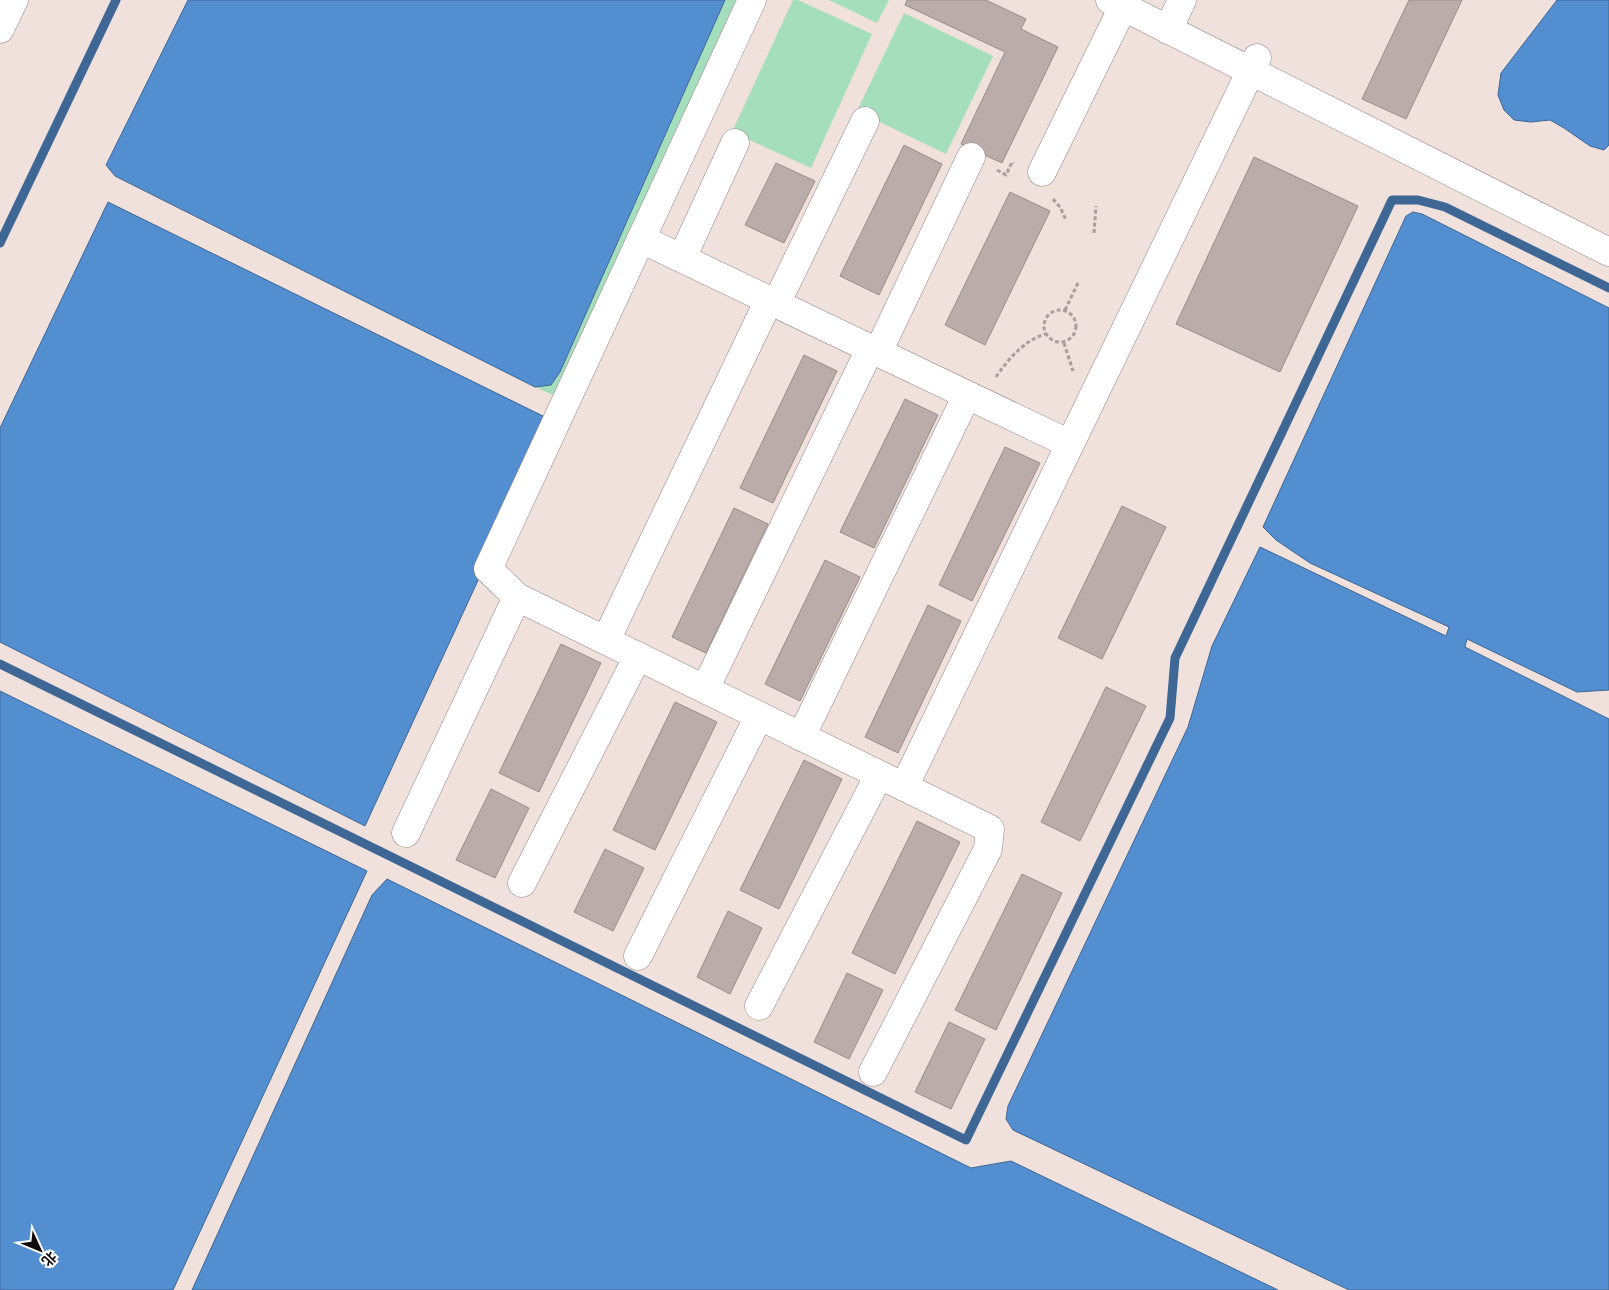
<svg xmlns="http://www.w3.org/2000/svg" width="1609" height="1290" viewBox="0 0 1609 1290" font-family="'IBM Plex Sans','Noto Sans SC',sans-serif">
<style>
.green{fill:#a5debc}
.water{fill:#528ed0;stroke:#3e6795}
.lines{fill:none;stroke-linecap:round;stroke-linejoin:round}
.stream{stroke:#3e6795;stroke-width:9}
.building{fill:#baaca8;stroke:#9a8d88}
.minor-casing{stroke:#938581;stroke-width:29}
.path{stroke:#aa9e9b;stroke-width:3;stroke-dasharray:4 2.5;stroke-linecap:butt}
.minor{stroke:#fff;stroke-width:28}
</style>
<rect width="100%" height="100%" fill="#f0e1dc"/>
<!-- green -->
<g class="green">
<path d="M725,0H736L558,392L553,395L535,387L551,385L560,372Z"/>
<path d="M793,0H798L872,34L811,168L732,132Z"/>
<path d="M829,0H889L877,23Z"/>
<path d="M904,13L993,56L946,154L857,111Z"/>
</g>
<!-- water -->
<g class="water">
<path d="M188,0H725L560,372L551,385L535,387L115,176L106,165Z"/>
<path d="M1557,0H1609V145L1604,150L1590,146L1564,128L1550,120L1531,122L1514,120L1504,110L1498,95L1501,73Z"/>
<path d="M108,202L547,418L549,426L365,826L0,642V428Z"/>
<path d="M1413,212L1422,214L1434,220L1609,308V690L1577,692L1467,639L1465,647L1609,719V1290H1349L1013,1130L1006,1119L1008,1106L1188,727L1212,646L1260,547L1446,636L1449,627L1310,563L1276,540L1263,527L1406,216Z"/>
<path d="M0,691L367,871L173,1290H0Z"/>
<path d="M387,879L971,1168L1011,1161L1278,1290H192L372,895Z"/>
</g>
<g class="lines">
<!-- stream -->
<g class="stream">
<path d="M0,243L116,0"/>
<path d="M0,664L966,1140L1170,718L1175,658L1392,200H1418L1445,207L1609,288"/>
</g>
</g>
<!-- building -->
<g class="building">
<path d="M907,0H986L1026,19L1021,29L1058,47L1002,163L961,144L1005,52L905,5Z"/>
<path d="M1409,0H1462L1406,119L1362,99Z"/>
<path d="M904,145L942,164L879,295L840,276Z"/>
<path d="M1254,157L1358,206L1280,372L1176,324Z"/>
<path d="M776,163L815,181L784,243L745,225Z"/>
<path d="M1010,192L1050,211L985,345L945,325Z"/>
<path d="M804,355L837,371L773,503L740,488Z"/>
<path d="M905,399L938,415L874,548L840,532Z"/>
<path d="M1005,447L1040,463L972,601L939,585Z"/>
<path d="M1122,506L1166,527L1102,659L1058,638Z"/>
<path d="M734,508L768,524L706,653L672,637Z"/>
<path d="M825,560L860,577L800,701L765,684Z"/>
<path d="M928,605L961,621L898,753L865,737Z"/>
<path d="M561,644L601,663L539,792L499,773Z"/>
<path d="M1106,687L1146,706L1080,841L1041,822Z"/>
<path d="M675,702L717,722L655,850L613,830Z"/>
<path d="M804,760L842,779L779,909L740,890Z"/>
<path d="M491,789L529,808L495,878L456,860Z"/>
<path d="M917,821L960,842L895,974L852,953Z"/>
<path d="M605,849L644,868L613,931L574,912Z"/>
<path d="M1022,874L1062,893L996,1030L955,1010Z"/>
<path d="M728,911L762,928L730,994L697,977Z"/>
<path d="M847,973L883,990L849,1059L814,1042Z"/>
<path d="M949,1022L985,1039L951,1109L915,1092Z"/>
</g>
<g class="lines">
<!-- minor casing -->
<g class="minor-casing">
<g id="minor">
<path d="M752,0L488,569L517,597L990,829L988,849L873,1072"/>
<path d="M1110,0L1609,252"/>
<path d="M0,29L14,0"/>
<path d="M1168,30L1182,0"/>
<path d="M1042,172L1123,7"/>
<path d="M641,239L1070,444"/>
<path d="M682,258L735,143"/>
<path d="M776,304L865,121"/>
<path d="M878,352L971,157"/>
<path d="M606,640L769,300"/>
<path d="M705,689L870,349"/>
<path d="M801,737L967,395"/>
<path d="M904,787L1257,58"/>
<path d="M406,833L517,597"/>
<path d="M522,883L638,656"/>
<path d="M638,956L759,716"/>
<path d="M759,1006L879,775"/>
</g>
</g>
<!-- path -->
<g class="path">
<path d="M997,170L1006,175L1012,162L1014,163"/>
<path d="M1053,199L1060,207L1066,220"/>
<path d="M1094,233L1096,206"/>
<circle cx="1060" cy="326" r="16"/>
<path d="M1065,310L1079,281"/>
<path d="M1064,343L1073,371"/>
<path d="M996,377C1009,358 1024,341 1045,334"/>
</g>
<!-- minor -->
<use href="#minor" class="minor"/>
</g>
<!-- north arrow -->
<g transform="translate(40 1250) rotate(134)" stroke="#ffffff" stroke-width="4" paint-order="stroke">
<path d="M0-4L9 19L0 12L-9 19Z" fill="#110c0b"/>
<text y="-8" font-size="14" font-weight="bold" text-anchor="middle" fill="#110c0b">北</text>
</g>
</svg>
